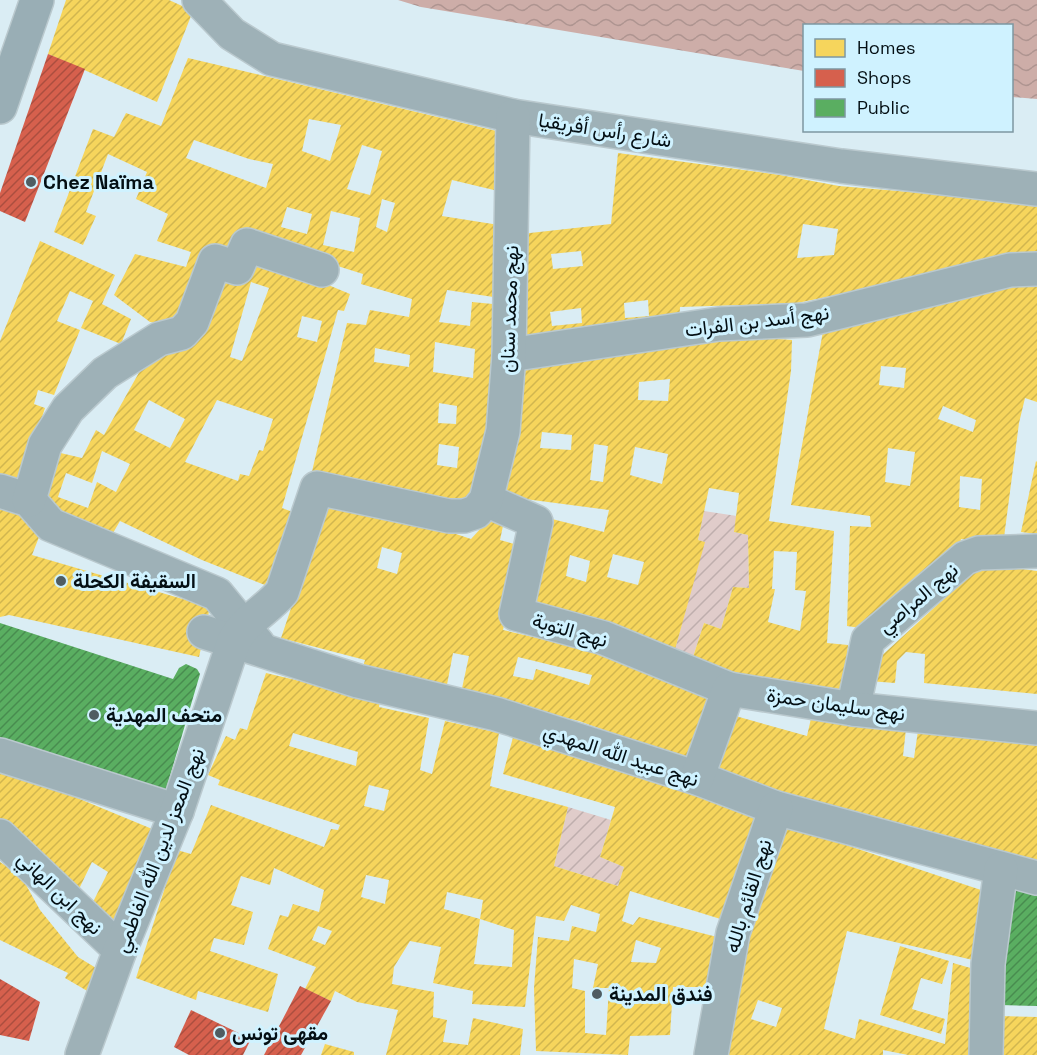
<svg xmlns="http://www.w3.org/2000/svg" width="1037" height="1055" viewBox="0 0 1037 1055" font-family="'Space Grotesk',Vazirmatn,sans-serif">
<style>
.garden{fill:url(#garden-furrows)}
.water{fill:url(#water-waves)}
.homes{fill:url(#homes-hatch);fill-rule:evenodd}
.shops{fill:url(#shops-hatch)}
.public{fill:url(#public-hatch)}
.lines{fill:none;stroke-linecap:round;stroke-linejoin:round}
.street-casing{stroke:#bac9ce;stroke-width:36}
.secondary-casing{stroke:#bac9ce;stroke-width:36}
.street{stroke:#9eb1b7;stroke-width:33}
.secondary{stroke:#99aeb5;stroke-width:33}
.poi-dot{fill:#4f5d62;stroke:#cff2ff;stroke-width:2}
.labels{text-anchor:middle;stroke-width:6;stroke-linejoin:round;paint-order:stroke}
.street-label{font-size:20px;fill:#040f14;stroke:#cff2ff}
.poi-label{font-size:20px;font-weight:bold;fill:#040f14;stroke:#cff2ff;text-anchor:start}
</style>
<defs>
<pattern id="garden-furrows" width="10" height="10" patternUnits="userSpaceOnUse" patternTransform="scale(1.5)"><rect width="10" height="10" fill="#e0ccca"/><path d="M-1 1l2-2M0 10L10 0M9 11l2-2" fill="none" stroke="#bfaead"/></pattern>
<pattern id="water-waves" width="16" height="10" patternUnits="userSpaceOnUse" patternTransform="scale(1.5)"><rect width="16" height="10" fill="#cdada8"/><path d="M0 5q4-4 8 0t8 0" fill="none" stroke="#ae9490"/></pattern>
<pattern id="homes-hatch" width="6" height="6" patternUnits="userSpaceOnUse" patternTransform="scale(1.5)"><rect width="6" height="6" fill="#f6d55c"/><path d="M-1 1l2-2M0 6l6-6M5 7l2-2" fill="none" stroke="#d1b64f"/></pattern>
<pattern id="shops-hatch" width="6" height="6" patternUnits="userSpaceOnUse" patternTransform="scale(1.5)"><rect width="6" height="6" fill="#d6604d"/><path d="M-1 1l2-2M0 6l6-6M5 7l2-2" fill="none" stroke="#ab4e3f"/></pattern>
<pattern id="public-hatch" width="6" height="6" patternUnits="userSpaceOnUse" patternTransform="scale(1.5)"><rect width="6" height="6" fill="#5aae61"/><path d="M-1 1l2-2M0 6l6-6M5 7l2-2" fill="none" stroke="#488c4f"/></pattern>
</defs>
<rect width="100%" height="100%" fill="#daedf4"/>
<!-- garden -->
<g class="garden">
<path d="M704,511L737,516L734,532L748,535L749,588L733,587L721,629L704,623L692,660L674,653L704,542L698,540Z"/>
<path d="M568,807L611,820L600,857L624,867L618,886L554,866Z"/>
</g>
<!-- water -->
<path class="water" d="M398,0H1037V99L1012,97V26H804V71L421,7Z"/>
<!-- homes -->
<g class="homes">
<path d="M66,0H169L193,11L157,102L48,54Z"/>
<path d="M188,58L505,133L498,191L452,180L442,216L499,225L500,298L447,290L439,322L470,326L472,302L503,305L498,429L472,501L454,503L310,480L347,323L366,325L370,310L409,317L412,299L361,284L363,274L252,239L173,326L150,322L114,295L135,254L186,267L191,252L157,241L168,214L136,199L147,172L108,154L86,212L96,216L83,245L54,232L93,129L114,137L126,113L161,126ZM309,119L341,125L330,161L302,151ZM194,140L249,159L273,164L266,188L186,158ZM362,145L382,151L370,195L347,189ZM382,199L395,203L387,232L376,227ZM287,207L312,214L307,234L281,227ZM331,211L360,218L354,252L323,245ZM435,342L475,349L473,378L433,372ZM375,348L410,355L409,367L374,362ZM439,403L457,406L456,424L438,423ZM439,444L459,447L457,468L437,465Z"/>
<path d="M618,153L780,175L839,186L1037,203V258L1007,260L797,303L680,307L679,324L523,347L521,234L611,224ZM803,224L838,229L834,255L797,258ZM581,251L583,266L553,269L551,254ZM648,300L649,316L625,318L624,303ZM581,308L582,323L552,326L550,312Z"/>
<path d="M40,241L115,275L102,304L131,319L121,344L81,328L93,301L70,291L57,321L80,330L54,395L38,390L34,404L45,408L19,487L0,481V341Z"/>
<path d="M251,253L350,294L344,311L338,310L282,508L298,514L265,585L202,560L120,521L109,540L41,504L52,451L82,458L96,430L104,435L146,360L220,270ZM251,282L269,288L242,361L230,357ZM302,316L322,321L317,342L297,337ZM149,400L185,419L170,448L134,430ZM217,400L273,419L263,451L259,450L249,476L240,474L238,481L185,462ZM102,451L130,464L116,492L97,482L88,508L58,497L66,473L92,483Z"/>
<path d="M1037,281V402L1025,398L1019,423L1003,545L961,539L959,551L867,629L847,626L850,526L871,527L870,516L791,505L824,326ZM881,366L906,368L904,388L879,385ZM943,406L976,420L973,432L938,419ZM888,448L915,452L910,486L885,482ZM960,476L982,479L980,510L959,507Z"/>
<path d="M722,335L792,340L791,371L769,521L834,531L827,643L848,645L844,692L734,678L692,660L704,623L721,629L733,587L749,588L748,535L734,532L739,493L709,488L698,540L705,542L674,653L531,603L552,519L604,532L609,510L502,496L515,364ZM670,379L668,401L638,400L639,382ZM542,432L572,435L571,450L540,448ZM594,444L608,446L603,482L590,480ZM635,447L668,454L662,484L630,475ZM774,551L797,552L795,590L806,591L800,631L768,622L775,589H772ZM613,554L644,562L638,585L607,577ZM570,555L590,561L586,582L566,576Z"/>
<path d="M1036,461L1037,462V534L1021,532Z"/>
<path d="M0,497L43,527L32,555L210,607L199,657L9,615L0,617Z"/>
<path d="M328,499L432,526L471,539L493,515L504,521L500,540L521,546L503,630L598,652L711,693L687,760L579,721L461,693L469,656L453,653L446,690L362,670L365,660L281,638ZM382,547L402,553L397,574L377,568ZM518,657L592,675L589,685L536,669L533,680L513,676Z"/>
<path d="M982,564L1037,571V694L924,683L925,654L906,652L897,661L895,683L869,681L877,660Z"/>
<path d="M266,673L380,700L379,707L429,718L420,770L432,774L445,721L499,733L490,786L568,807L554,866L618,886L624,867L600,857L615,807L503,774L515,730L762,818L727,921L630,891L622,921L633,925L639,917L721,938L714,987H673L670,1035L630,1036L628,1055L536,1051L534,988L538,937L569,941L572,926L596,932L600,914L571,905L564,921L536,916L525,1007L472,1004L473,991L433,983L441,947L410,941L394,967L392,984L434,992L433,1017L447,1020L443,1042L468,1045L473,1018L523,1029L520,1055H386L398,1010L357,1002L335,991L331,1001L305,989L316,967L268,949L280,915L288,917L293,904L319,912L324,890L274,868L270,885L241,876L231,905L253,912L244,945L214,938L210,951L278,974L268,1012L198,991L196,1000L136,978L177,850L191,854L211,805L324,847L331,829L338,830L340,825L218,785L220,780L208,775L226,736L235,740L240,728L247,730ZM293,733L358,752L356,766L289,746ZM369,785L389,790L384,811L364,806ZM366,875L389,880L385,904L361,897ZM447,892L483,900L480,919L514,930L512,967L474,964L480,919L444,909ZM318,926L332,931L325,945L312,940ZM636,940L661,948L656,963L631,962ZM574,959L598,964L593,988H609L606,1035L585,1033V991L572,988Z"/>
<path d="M812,714L906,729L903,756L914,758L919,724L1037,741V863L790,800L713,772L732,715L807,736Z"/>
<path d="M0,766L157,831L117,924L89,910L108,872L92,862L79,889L0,823Z"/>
<path d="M783,824L987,892L973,960L847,931L824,1029L855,1039L859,1019L945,1044L953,963L974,969L971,1055H908L883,1050V1055H723L740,962ZM758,1000L782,1008L776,1027L751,1019Z"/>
<path d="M0,862L21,876L40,910L78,957L101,971L89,992L65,978L68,973L0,940Z"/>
<path d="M900,946L949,961L942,984L921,978L912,1009L945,1019L941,1034L880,1015Z"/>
<path d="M999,1016L1037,1017V1055H999Z"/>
<path d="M325,1044L354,1052V1055H321Z"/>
</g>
<!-- shops -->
<g class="shops">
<path d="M48,54L85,69L25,222L0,211V193Z"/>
<path d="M0,979L40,1002L29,1041L0,1035Z"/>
<path d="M300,986L331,1001L301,1055H264Z"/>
<path d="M191,1010L251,1039L243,1055H189L174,1047Z"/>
</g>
<!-- public -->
<g class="public">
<path d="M0,623L173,679L179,668L186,664L197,669L200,674L165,793L0,744Z"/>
<path d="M1013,882L1037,887V1006L1000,1005Z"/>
</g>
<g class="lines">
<!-- street casing -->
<g class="street-casing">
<g id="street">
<path d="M199,0L232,34L272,59L513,116L841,166L1037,189"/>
<path d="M509,355L719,324L807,320L1010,270L1037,269"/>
<path d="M0,491L29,500L51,525L217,594L258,644"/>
<path d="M29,500L45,445L68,409L105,373L159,339L182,333L192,322L215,261L237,268L247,245L322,270"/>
<path d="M486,500L536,522L516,614L604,638L729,689"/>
<path d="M204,632L358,681L496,714L697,778L776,808L1037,878"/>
<path d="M853,709L868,640L965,558L979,553L1037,551"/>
<path d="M0,755L177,811"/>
<path d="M697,778L729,689L853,709L1037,728"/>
<path d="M0,836L120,950"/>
<path d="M82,1055L120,950L177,811L234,641C245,620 267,610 282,592L317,488L449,516H464L476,512L486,500L503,431L509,355L513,116"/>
<path d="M711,1055L733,933L776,808"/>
<path d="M986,1055L988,964L1001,869"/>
</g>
</g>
<!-- secondary casing -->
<g class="secondary-casing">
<path id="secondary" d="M0,107L37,0"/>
</g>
<!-- street -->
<use href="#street" class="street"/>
<!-- secondary -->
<use href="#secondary" class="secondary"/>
</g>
<!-- markers -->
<g class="poi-dot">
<circle cx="31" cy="182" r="6"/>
<circle cx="61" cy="581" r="6"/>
<circle cx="94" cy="715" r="6"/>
<circle cx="597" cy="994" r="6"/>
<circle cx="220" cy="1033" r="6"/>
</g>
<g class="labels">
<!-- street labels -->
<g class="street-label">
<text transform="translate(605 130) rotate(9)" y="7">شارع رأس أفريقيا</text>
<text transform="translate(509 309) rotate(-88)" y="7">نهج محمد سنان</text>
<text transform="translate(757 321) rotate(-7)" y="7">نهج أسد بن الفرات</text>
<text transform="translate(918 598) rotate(-40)" y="7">نهج المراصي</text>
<text transform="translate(570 630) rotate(16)" y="7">نهج التوبة</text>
<text transform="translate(836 704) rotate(8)" y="7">نهج سليمان حمزة</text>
<text transform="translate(621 755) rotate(18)" y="7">نهج عبيد الله المهدي</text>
<text transform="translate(159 850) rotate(-69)" y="7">نهج المعز لدين الله الفاطمي</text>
<text transform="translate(60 893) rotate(44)" y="7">نهج ابن الهاني</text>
<text transform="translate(748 896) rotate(-73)" y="7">نهج القائم بالله</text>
</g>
<!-- poi labels -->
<g class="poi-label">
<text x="43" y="189">Chez Naïma</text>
<text x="73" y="588">السقيفة الكحلة</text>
<text x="106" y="722">متحف المهدية</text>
<text x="609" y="1001">فندق المدينة</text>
<text x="232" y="1040">مقهى تونس</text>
</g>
</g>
<!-- legend -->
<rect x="803" y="24" width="210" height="108" fill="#cff2ff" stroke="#7e97a1" stroke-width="1.5"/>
<rect x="815" y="39" width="30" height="18" fill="#f6d55c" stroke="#7e97a1" stroke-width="1.5"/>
<text x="857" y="54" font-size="18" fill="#040f14">Homes</text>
<rect x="815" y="69" width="30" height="18" fill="#d6604d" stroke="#7e97a1" stroke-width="1.5"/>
<text x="857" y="84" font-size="18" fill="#040f14">Shops</text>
<rect x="815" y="99" width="30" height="18" fill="#5aae61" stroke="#7e97a1" stroke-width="1.5"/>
<text x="857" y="114" font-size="18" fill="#040f14">Public</text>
</svg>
